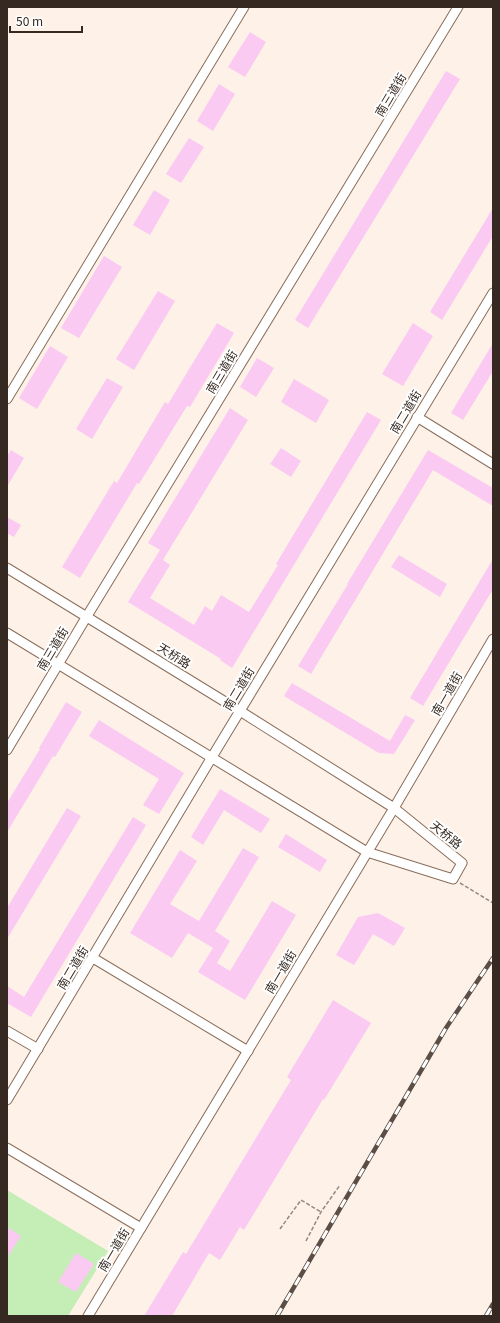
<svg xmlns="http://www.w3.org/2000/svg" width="500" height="1323" viewBox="0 0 500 1323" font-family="Georgia,'Noto Sans SC',serif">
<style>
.green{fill:#c4eeb5}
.building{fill:#facaf3}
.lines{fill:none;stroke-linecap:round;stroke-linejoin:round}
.minor-casing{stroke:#8a6e5b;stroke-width:11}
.path{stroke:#958880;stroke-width:1.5;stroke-dasharray:4 2;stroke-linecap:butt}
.minor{stroke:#fff;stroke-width:9}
.rail-casing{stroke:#5a4e46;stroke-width:4.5}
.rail{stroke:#fff;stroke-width:3;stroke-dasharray:9;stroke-linecap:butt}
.labels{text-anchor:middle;stroke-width:4;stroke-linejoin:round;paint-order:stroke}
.street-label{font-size:12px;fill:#352921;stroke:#fff}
</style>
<rect width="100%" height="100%" fill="#fef1e8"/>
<!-- green -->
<path class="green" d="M7,1190L108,1251L68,1316H7Z"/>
<!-- building -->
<g class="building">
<path d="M250,32L266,42L245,77L228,67Z"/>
<path d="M446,71L460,79L308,328L295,320Z"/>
<path d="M219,84L235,94L213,131L197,121Z"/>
<path d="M189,138L204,147L181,183L166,174Z"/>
<path d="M154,190L170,200L150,235L133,225Z"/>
<path d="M493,208V236L442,320L430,312Z"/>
<path d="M104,256L122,267L79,338L61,328Z"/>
<path d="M158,291L175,301L134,370L116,359Z"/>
<path d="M217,323L234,333L190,407L187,406L139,484L137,483L80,578L62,567L114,481L117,483L165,402L168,404Z"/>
<path d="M413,323L433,336L403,386L382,374Z"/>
<path d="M493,343V371L463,420L451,413Z"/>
<path d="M50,346L68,357L37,409L19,398Z"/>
<path d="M257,358L274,368L256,397L240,387Z"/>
<path d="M107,378L123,387L92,439L76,429Z"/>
<path d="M294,379L329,400L316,423L281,402Z"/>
<path d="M230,408L248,420L163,560L170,565L150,598L194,625L205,606L212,611L221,595L249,612L278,565L276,564L367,412L381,420L232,668L220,660L221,659L128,602L160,550L148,543Z"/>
<path d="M281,448L301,461L291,477L270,464Z"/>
<path d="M11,450L24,458L7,487V456Z"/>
<path d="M428,450L493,488V506L433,470L311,674L298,666L348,584H347Z"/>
<path d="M7,517L21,525L14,537L7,533Z"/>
<path d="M399,555L447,584L440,597L391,567Z"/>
<path d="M493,559V589L423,706L410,698Z"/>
<path d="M292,683L390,741L405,715L415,720L394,754L379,753L284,696Z"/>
<path d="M66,702L82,712L55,757L53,756L7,832V803L40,749L39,748Z"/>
<path d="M99,720L184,773L159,814L143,805L159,779L89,736Z"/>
<path d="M220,789L270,819L261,833L224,810L203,845L191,837Z"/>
<path d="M67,808L81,816L7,939V908Z"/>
<path d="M133,817L146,825L31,1017L7,1003V986L24,997Z"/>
<path d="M286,834L327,860L320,872L278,847Z"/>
<path d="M243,848L259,857L215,931L230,941L217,963L230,971L272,901L296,915L245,1000L198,972L213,948L188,933L172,958L130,933L180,850L197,861L170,904L199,921Z"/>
<path d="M378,913L405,928L394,946L373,934L354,965L336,955L358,917Z"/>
<path d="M333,1000L371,1023L324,1100L323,1099L244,1230L240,1227L220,1260L209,1253L172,1316H144L183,1252L186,1254L291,1080L287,1077Z"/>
<path d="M7,1227L21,1236L7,1258Z"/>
<path d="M76,1253L94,1264L76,1292L58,1282Z"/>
</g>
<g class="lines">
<!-- minor casing -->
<g class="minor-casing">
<g id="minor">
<path d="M7,399L244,7"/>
<path d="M417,417L493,464"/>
<path d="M7,568L240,711L394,808L462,863L453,879L367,852L7,633"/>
<path d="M7,750L87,616L458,7"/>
<path d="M93,958L248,1051"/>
<path d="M7,1031L38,1049"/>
<path d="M7,1100L212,757L493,293"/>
<path d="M7,1148L141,1228"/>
<path d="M88,1316L394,808L493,639"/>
</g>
</g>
<!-- path -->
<g class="path">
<path d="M460,883L493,903"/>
<path d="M280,1229L301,1200L321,1212"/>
<path d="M306,1241L321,1212L340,1185"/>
</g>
<!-- minor -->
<use href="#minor" class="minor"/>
<!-- rail casing -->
<g class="rail-casing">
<g id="rail">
<path d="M277,1316L446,1028L493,958"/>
<path d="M486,1316L493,1304"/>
</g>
</g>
<!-- rail -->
<use href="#rail" class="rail"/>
</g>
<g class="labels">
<!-- street labels -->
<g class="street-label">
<text transform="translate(391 95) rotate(-59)" y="4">南三道街</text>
<text transform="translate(222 372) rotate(-59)" y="4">南三道街</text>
<text transform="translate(406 412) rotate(-59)" y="4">南二道街</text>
<text transform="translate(53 649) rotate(-59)" y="4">南三道街</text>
<text transform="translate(174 656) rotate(32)" y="4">天桥路</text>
<text transform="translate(239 689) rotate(-59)" y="4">南二道街</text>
<text transform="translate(447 694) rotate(-60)" y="4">南一道街</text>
<text transform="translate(446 835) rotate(39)" y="4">天桥路</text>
<text transform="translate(73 968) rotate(-59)" y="4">南二道街</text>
<text transform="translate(281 972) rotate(-59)" y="4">南一道街</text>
<text transform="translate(114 1250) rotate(-59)" y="4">南一道街</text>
</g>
</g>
<!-- border -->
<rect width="500" height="1323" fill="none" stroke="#352921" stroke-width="16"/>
<!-- scale -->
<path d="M10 26v6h72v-6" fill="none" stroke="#352921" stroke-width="2"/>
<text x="16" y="26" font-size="12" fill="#352921" stroke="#ffffff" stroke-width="3" paint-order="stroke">50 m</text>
</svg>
